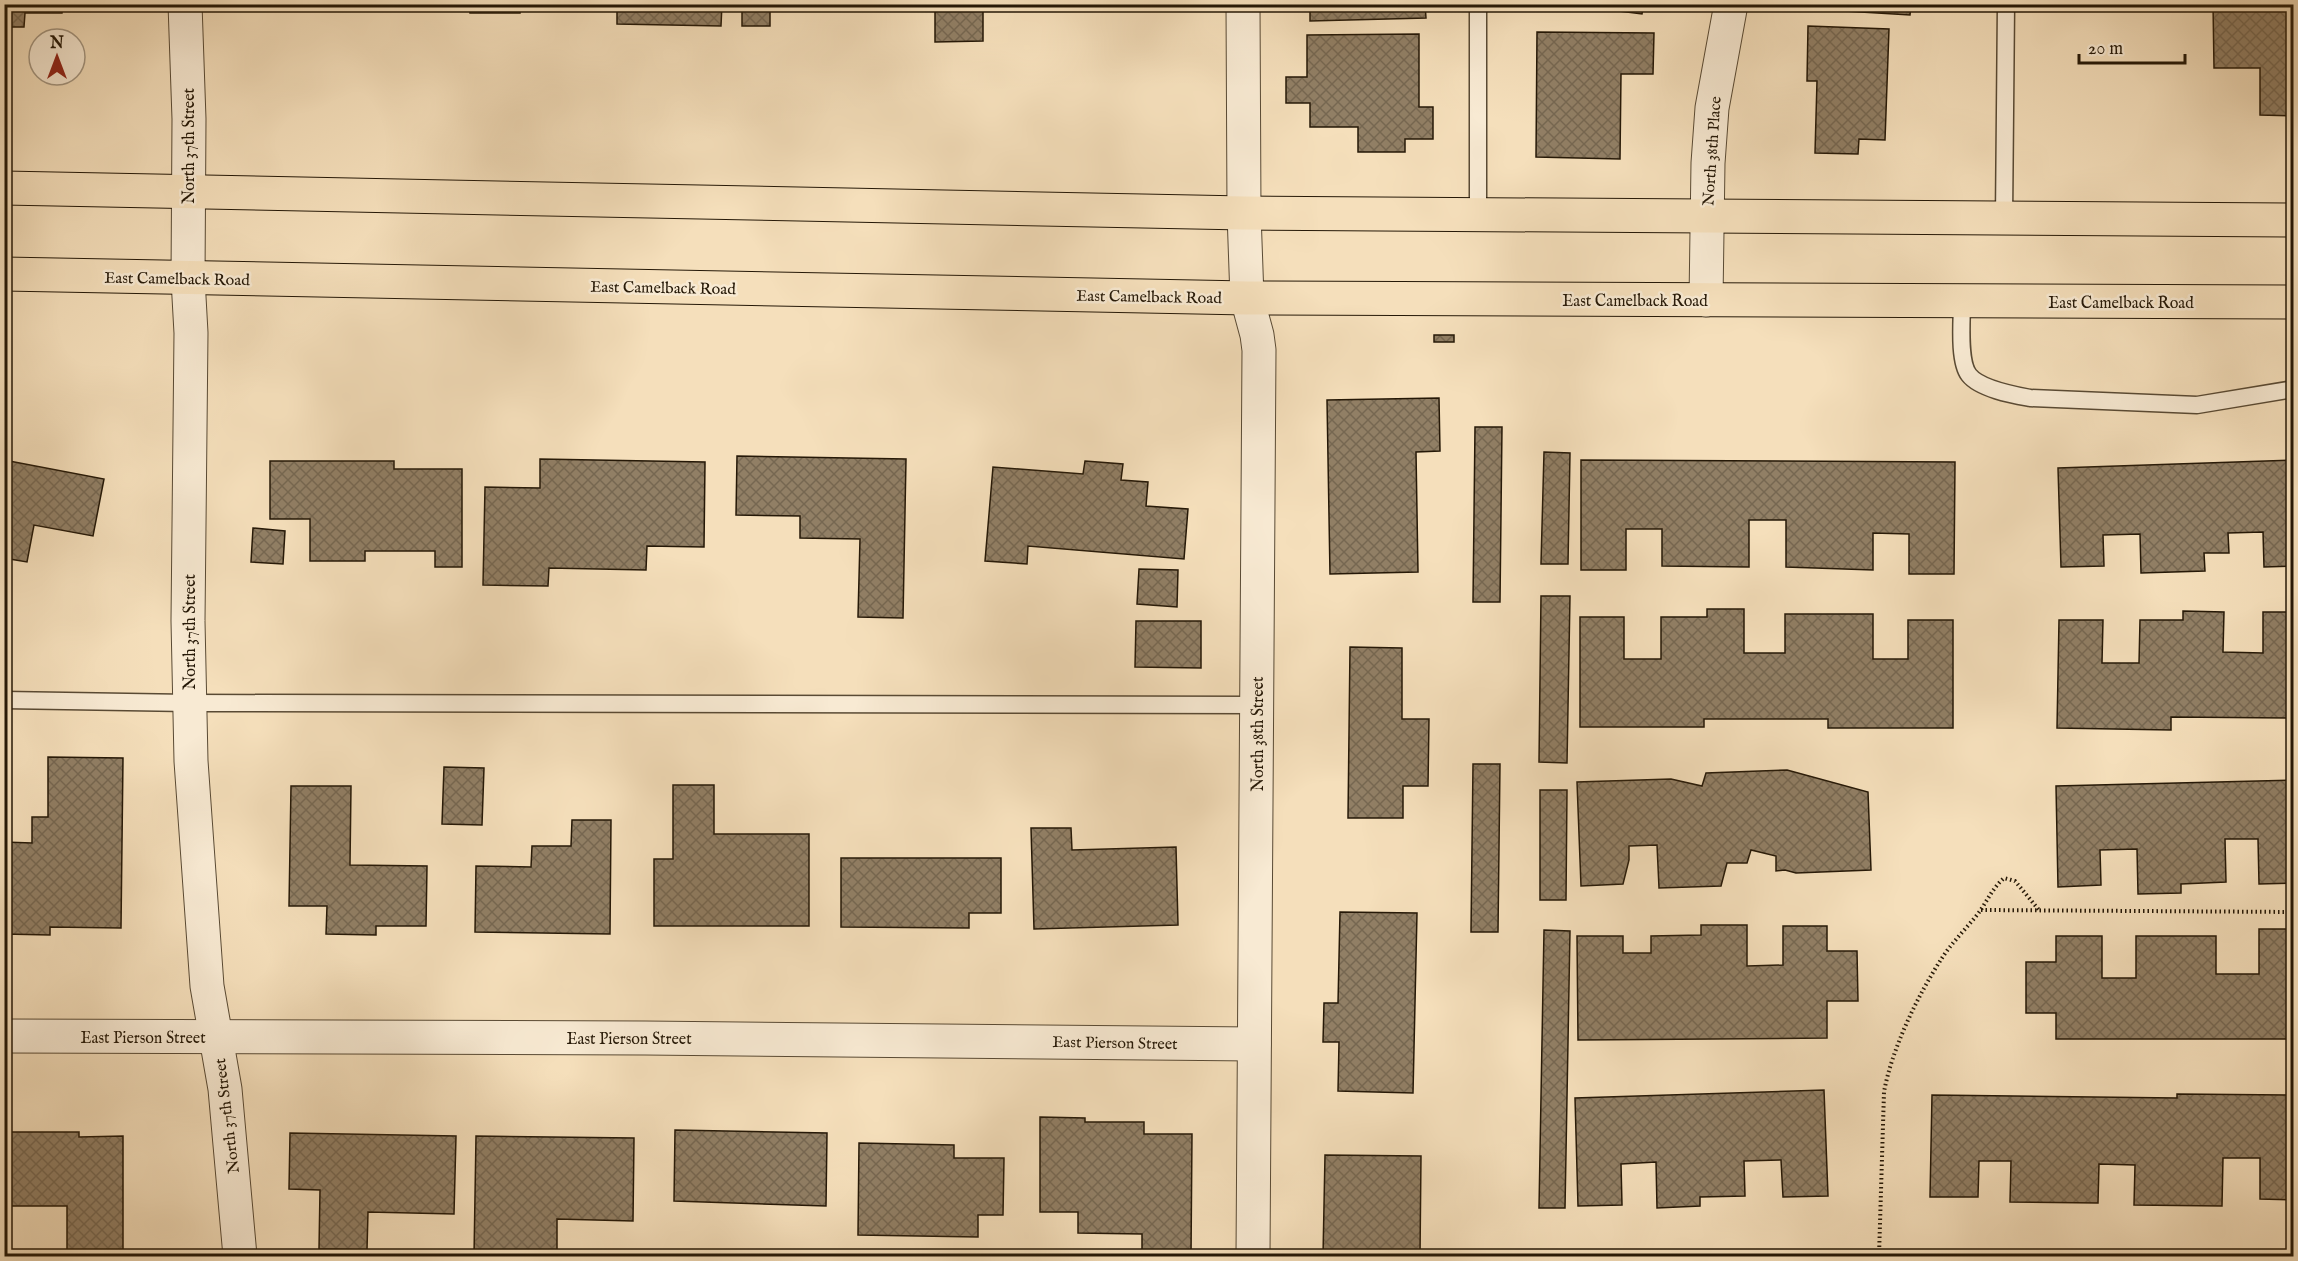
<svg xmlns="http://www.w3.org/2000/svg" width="2298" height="1261" viewBox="0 0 2298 1261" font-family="'IM FELL English',serif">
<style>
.building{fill:url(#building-cross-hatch);stroke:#251807;stroke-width:1.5}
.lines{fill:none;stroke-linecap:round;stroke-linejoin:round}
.service-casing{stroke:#594a34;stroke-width:19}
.minor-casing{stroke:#594a34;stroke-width:35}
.primary-casing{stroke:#251807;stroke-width:35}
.path{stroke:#251807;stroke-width:4;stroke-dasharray:1.5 3;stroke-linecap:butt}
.service{stroke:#f8ead3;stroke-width:16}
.minor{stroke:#f8ead3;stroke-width:33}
.primary{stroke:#f5dfbb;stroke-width:33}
.labels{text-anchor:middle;stroke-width:5;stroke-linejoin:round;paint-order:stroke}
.street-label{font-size:16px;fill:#251807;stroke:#f8ead3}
</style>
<defs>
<pattern id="building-cross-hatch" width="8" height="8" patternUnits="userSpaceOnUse" patternTransform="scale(1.5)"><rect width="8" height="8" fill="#917f65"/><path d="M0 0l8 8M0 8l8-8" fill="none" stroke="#766751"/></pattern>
</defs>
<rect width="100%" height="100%" fill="#f5dfbb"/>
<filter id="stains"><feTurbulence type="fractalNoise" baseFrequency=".00333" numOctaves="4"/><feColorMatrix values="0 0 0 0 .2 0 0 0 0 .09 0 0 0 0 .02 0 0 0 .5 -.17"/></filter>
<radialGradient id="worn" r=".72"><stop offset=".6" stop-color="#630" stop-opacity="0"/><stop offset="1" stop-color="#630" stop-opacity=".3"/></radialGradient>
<!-- building -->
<g class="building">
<path d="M4,4H63L62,13H25L24,27H4Z"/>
<path d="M406,4H520V13H470V6Z"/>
<path d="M617,4H722L721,26L617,24Z"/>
<path d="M729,4H842V9L770,8V26H742V5Z"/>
<path d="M935,4H983V41L935,42Z"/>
<path d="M1044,4H1146V8L1044,9Z"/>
<path d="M1310,4H1425L1426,18L1310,21Z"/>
<path d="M1563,4H1644L1642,14Z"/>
<path d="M1829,4H1911L1910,15L1828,10Z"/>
<path d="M2213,4H2294V116L2260,115V68H2214Z"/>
<path d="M1808,26L1889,29L1885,140L1859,139L1858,154L1815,153L1817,81H1807Z"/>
<path d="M1537,32L1654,33L1653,74H1621L1620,159L1536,157Z"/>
<path d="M1419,34V107H1433V139H1405V152H1358V127H1310V103H1286V77H1307V35Z"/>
<rect x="1434" y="335" width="20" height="7"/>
<path d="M1439,398L1440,451L1416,452L1418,572L1330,574L1327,400Z"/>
<path d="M1475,427H1502L1500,602H1473Z"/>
<path d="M1544,452L1570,453L1568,564H1541Z"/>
<path d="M737,456L906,459L903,618L858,617L860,539L800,538V516L736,515Z"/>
<path d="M540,459L705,462L704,547L647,546L646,570L549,568L548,586L483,585L485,487L540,488Z"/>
<path d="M4,460L104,479L93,536L34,525L27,562L4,558Z"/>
<path d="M1581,460L1955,462L1954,574H1909V534L1873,533V570L1786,567V520H1749V567L1662,566V529H1626V570H1581Z"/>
<path d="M2294,460V566L2264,567L2263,532L2228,533L2229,553H2204L2205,571L2141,573L2140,534L2103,535L2104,566L2061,567L2058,468Z"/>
<path d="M270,461H394V469H462V567H435V551H365V561H310V519H270Z"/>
<path d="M1085,461L1123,464L1121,480L1148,482L1146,506L1188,509L1184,559L1028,546L1027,564L985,561L993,467L1083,474Z"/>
<path d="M253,528L285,531L283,564L251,562Z"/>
<path d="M1139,569L1178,570L1177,607L1137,604Z"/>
<path d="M1541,596H1570L1567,763L1539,762Z"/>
<path d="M1707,609H1744V653H1785V614H1873V659H1908V620H1953V728H1828V719H1704V727H1580V617H1624V659H1661V617H1707Z"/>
<path d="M2183,611L2224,612L2223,652L2263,653V612H2294V718L2171,717V730L2057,728L2059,620H2103L2102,663H2139L2140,620H2183Z"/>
<path d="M1136,621H1201V668L1135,667Z"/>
<path d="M1350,647L1402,648V719H1429L1428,786H1403V818H1348Z"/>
<path d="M48,757L123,758L121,928L50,927V935L4,934V842L32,843V817H48Z"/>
<path d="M1473,764H1500L1498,932H1471Z"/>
<path d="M444,767L484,768L482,825L442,824Z"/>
<path d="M1787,770L1868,792L1871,870L1796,873L1785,870L1776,871V856L1751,850L1747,863H1727L1721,886L1659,888L1657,845L1629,846V860L1623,884L1581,886L1577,782L1671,779L1702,786L1706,773Z"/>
<path d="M2294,780V883L2259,884L2258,839H2225L2226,882L2181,884V893L2138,894L2137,849L2100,850L2101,885L2058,887L2056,786Z"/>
<path d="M673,785H714V834H809V926H654V859H673Z"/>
<path d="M291,786H351L350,865L427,866L426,926H376V935L326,934L327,906H289Z"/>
<path d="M1540,790H1567L1566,900H1540Z"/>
<path d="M572,820H611L610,934L475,932L476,866L531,867L532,846H571Z"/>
<path d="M1031,828H1071L1072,850L1176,847L1178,925L1034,929Z"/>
<path d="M841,858H1001V913H969V928L841,927Z"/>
<path d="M1340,912L1417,913L1413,1093L1338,1091L1339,1042H1323L1324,1003H1338Z"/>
<path d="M1701,925H1747V966L1783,965V926H1827V951H1857L1858,1001H1827V1038L1578,1040L1577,936H1623V953H1651V936L1701,935Z"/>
<path d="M2259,929H2294V1039H2056V1013H2026V962H2056V936H2102V978H2136V936H2216V974H2259Z"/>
<path d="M1544,930L1570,931L1565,1208H1539Z"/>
<path d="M1824,1090L1828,1196L1783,1197L1781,1160L1744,1161L1745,1196L1700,1197V1206L1657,1208L1656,1162L1621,1164L1622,1205L1578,1206L1575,1098Z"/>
<path d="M2177,1094L2294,1095V1200L2260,1199V1158H2223L2222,1206L2134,1205L2135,1165L2099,1164L2098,1203L2010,1202L2011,1161H1979L1978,1197H1930L1932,1095L2177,1098Z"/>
<path d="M1040,1117L1085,1118V1122H1144V1134H1192L1191,1256H1142V1234L1078,1233V1212H1040Z"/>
<path d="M675,1130L827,1133L826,1206L674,1201Z"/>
<path d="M4,1132H79V1137L123,1136V1256H67V1206H4Z"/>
<path d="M290,1133L456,1136L454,1214L368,1212L367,1250L319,1249L320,1190L289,1189Z"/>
<path d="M476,1136L634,1138L633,1221L557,1219V1256H474Z"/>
<path d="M859,1143L954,1145V1158H1004L1003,1215H978V1237L858,1235Z"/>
<path d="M1325,1155L1421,1156L1420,1256H1323Z"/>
</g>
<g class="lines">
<!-- service casing -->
<g class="service-casing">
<g id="service">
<path d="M1478,4V214"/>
<path d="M2004,218L2006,4"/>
<path d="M1962,301C1962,319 1958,361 1969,375C1980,389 2014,395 2030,398L2197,405L2294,389"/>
<path d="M4,700L189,703L1257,705"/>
</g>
</g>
<!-- minor casing -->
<g class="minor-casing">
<g id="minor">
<path d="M185,4L189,119L188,279L191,333L188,621L191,761L207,986L225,1089L240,1256"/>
<path d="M1243,4L1244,213L1247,298L1257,335L1259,350L1253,1256"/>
<path d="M1706,300L1708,163L1712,108L1731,4"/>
<path d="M4,1036L645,1038L1254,1044"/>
</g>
</g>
<!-- primary casing -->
<g class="primary-casing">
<g id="primary">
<path d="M4,188L1244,213L2294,220"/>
<path d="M4,274L1247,298L2294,302"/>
</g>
</g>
<!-- path -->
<g class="path">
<path d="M1981,910L2294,912"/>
<path d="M1879,1256L1884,1092C1892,1048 1918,995 1942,958C1953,941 1968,927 1980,911C1988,899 1993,888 2004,878L2015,881L2039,910"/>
</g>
<!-- service -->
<use href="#service" class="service"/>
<!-- minor -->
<use href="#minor" class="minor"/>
<!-- primary -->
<use href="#primary" class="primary"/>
</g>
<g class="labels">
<!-- street labels -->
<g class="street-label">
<text transform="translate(188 146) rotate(-90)" y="6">North 37th Street</text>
<text transform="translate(1711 151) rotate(-86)" y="6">North 38th Place</text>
<text transform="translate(177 278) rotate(1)" y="6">East Camelback Road</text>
<text transform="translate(663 287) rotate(1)" y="6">East Camelback Road</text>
<text transform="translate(1149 296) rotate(1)" y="6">East Camelback Road</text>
<text x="1635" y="306">East Camelback Road</text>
<text x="2121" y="308">East Camelback Road</text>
<text transform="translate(189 632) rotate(-90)" y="6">North 37th Street</text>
<text transform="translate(1257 734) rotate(-90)" y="6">North 38th Street</text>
<text x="143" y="1043">East Pierson Street</text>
<text x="629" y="1044">East Pierson Street</text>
<text transform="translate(1115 1042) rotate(1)" y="6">East Pierson Street</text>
<text transform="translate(226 1116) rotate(-97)" y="6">North 37th Street</text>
</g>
</g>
<!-- margin -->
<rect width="2298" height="1261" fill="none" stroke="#f5dfbb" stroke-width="24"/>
<rect x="6" y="6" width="2286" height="1249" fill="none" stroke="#251807" stroke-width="3"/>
<rect x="12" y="12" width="2274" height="1237" fill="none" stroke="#251807" stroke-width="1.5"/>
<!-- north arrow -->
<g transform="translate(57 57)"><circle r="28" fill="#f8ead3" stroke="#a49681" stroke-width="1.5"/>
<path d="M0-4.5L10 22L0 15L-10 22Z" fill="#8f2418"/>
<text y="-9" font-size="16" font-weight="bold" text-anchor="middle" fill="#251807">N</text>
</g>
<!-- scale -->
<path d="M2079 54v9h106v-9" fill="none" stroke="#251807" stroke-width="3"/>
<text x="2088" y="54" font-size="18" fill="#251807" stroke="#f8ead3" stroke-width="4.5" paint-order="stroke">20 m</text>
<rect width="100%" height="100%" filter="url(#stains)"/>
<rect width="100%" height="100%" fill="url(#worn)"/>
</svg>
